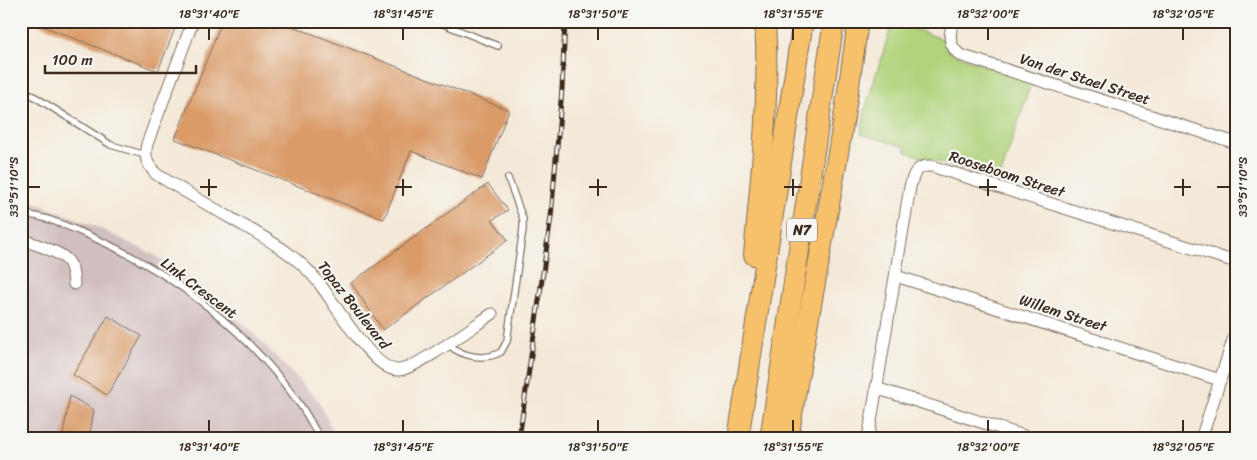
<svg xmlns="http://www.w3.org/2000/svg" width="1257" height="460" viewBox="0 0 1257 460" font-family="Sriracha,sans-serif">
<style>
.industrial{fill:#d1bfbf}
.green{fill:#b1d37c;stroke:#767e4d}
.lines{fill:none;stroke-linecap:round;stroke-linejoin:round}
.stream{stroke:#6fb8e7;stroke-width:3}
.building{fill:#da9b69}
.service-casing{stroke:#7c6d5f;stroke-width:8}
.minor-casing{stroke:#7c6d5f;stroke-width:13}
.motorway-casing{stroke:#7c6d5f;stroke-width:22}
.service{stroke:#fff;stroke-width:5.5}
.minor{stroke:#fff;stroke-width:11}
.motorway{stroke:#f6c16b;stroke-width:20}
.rail-casing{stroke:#3b2a1e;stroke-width:5}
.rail{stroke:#f6f6f2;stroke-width:3;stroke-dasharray:9;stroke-linecap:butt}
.ticks{fill:none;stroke:#3b2a1e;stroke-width:2}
.labels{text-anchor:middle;stroke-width:4.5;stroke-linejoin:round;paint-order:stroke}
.shield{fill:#f6f6f2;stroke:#73675e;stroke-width:1}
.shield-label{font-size:14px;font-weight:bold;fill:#3b2a1e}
.street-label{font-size:15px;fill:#3b2a1e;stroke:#f6f6f2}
.neatline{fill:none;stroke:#3b2a1e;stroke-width:2}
.ticks-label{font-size:12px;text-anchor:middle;fill:#3b2a1e}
</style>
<rect width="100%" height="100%" fill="#f6f6f2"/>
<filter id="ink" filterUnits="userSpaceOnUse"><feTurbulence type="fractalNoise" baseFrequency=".02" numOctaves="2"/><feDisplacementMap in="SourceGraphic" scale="10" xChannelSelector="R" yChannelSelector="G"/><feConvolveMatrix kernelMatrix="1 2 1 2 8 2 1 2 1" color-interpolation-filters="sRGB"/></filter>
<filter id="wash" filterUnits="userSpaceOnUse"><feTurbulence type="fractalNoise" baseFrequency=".0096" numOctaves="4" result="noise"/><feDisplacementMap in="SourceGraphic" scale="20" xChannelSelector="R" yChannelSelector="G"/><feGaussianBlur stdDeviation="1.12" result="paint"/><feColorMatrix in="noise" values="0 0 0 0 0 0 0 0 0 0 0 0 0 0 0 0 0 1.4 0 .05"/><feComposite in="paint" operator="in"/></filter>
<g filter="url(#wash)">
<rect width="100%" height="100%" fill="#f4e9d8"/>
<!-- industrial -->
<path class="industrial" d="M29,200L93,225L154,255L192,281L246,326L318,400L337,439H21V201Z"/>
<!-- green -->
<path class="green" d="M893,21L945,40L949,52L1031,83L999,181L906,152V147L861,134L865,109Z"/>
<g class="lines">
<!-- stream -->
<path class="stream" d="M887,21V22"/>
</g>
<g id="blocks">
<!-- building -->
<g class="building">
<path d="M30,21H178L158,71Z"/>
<path d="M222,21H279L509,110L482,179L411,151L384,219L175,139Z"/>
<path d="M488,184L508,210L492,220L508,240L383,330L351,283Z"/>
<path d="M108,316L142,336L107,395L73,375Z"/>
<path d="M70,396L94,410L89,439H62Z"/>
</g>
</g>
</g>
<g filter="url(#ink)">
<use href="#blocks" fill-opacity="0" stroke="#7c6d5f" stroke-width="1"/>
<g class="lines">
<!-- service casing -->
<g class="service-casing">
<g id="service">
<path d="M436,21L498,46"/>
<path d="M21,88L111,145L145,155"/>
<path d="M21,214C46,216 67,226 90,236C173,272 249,331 301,406C308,416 314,428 320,439"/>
<path d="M448,344C462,357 484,361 501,352L507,341L523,229V219L508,178"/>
</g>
</g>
<!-- minor casing -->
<g class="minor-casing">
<g id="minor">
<path d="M193,21L147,144C144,157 147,164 156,174C182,190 208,205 234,220C265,238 297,254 319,283C334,302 373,371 398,370C415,370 475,325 492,314"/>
<path d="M953,21C949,35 948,45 960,55L1236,143"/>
<path d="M1233,21L1236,22"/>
<path d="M21,239C33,244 60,251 68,261C73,267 73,276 74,284"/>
<path d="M896,276L1220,380"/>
<path d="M876,388L1033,439"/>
<path d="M868,439L910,187C913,175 916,165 931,166L1236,262"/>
<path d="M1201,439L1236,331"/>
</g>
</g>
<!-- motorway casing -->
<g class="motorway-casing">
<g id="motorway">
<path d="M754,255C761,177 770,100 765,21"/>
<path d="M738,439L803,21"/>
<path d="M770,439L834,21"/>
<path d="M788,439C810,299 840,161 858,21"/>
</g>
</g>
<!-- service -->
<use href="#service" class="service"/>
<!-- minor -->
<use href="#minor" class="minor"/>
<!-- motorway -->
<use href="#motorway" class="motorway"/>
<!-- rail casing -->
<g class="rail-casing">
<path id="rail" d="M519,439L551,217L562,89L565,21"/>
</g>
<!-- rail -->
<use href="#rail" class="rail"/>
</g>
</g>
<!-- ticks -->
<path class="ticks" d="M209,28V40M403,28V40M598,28V40M793,28V40M988,28V40M1183,28V40M209,179V196M403,179V196M598,179V196M793,179V196M988,179V196M1183,179V196M28,187H40M200,187H217M395,187H412M589,187H607M784,187H802M979,187H997M1174,187H1191M1217,187H1230M209,420V432M403,420V432M598,420V432M793,420V432M988,420V432M1183,420V432"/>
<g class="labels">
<!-- shield labels -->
<rect class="shield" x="787" y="218.5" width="30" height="23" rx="4"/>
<g class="shield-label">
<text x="802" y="235">N7</text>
</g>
<!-- street labels -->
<g class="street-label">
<text transform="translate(1085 79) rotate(18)" y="5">Van der Stael Street</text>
<text transform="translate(1007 174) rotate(18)" y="5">Rooseboom Street</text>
<text transform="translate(199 288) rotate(37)" y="5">Link Crescent</text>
<text transform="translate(354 305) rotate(52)" y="5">Topaz Boulevard</text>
<text transform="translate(1063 313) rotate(18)" y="5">Willem Street</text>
</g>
</g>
<!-- margin -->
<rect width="1257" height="460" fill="none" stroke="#f6f6f2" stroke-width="55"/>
<!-- scale -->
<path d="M45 65v8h151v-8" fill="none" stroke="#3b2a1e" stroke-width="2.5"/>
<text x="52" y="65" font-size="15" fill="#3b2a1e" stroke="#f6f6f2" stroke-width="4" paint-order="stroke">100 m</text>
<rect x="28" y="28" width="1202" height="404" class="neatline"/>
<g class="ticks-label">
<text x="209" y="18">18°31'40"E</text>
<text x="403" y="18">18°31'45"E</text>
<text x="598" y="18">18°31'50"E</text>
<text x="793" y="18">18°31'55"E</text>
<text x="988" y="18">18°32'00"E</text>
<text x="1183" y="18">18°32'05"E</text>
<text transform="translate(14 187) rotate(-90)" y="4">33°51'10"S</text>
<text transform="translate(1243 187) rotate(-90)" y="4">33°51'10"S</text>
<text x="209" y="451">18°31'40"E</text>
<text x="403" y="451">18°31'45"E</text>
<text x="598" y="451">18°31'50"E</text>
<text x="793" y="451">18°31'55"E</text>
<text x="988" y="451">18°32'00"E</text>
<text x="1183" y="451">18°32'05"E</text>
</g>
</svg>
